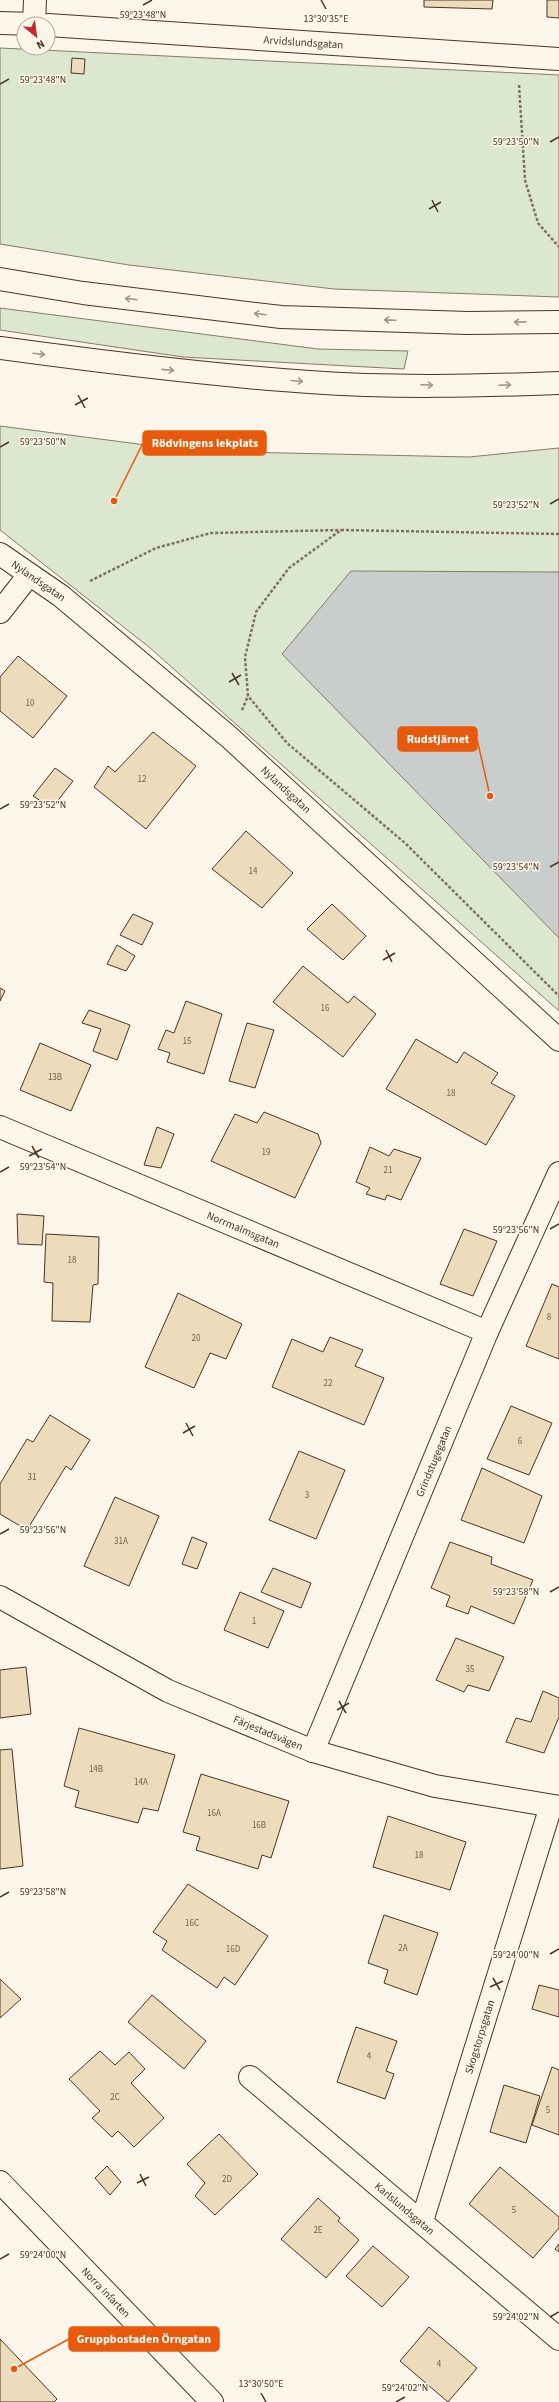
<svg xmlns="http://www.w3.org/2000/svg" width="559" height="2402" viewBox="0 0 559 2402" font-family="'Source Sans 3',sans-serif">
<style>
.green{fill:#dce7d0;stroke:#887966}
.water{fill:#c9cecd;stroke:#887966}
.building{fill:#ecdcbc;stroke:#4a3520}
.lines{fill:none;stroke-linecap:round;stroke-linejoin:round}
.minor-casing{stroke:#4a3520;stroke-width:24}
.tertiary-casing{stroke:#4a3520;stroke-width:24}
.motorway-casing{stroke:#4a3520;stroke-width:24}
.path{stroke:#7f6f5c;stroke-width:2.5;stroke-dasharray:3 2;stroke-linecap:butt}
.minor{stroke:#fbf6e9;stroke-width:22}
.tertiary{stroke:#fbf6e9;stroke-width:22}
.motorway{stroke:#fbf6e9;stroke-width:22}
.oneway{stroke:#a29684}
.ticks{fill:none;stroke:#4a3520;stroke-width:1.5}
.labels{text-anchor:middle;stroke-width:3;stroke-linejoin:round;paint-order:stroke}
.number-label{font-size:9px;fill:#725f47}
.street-label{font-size:11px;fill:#4a3520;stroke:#fbf6e9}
.ticks-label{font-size:10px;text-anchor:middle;fill:#4a3520;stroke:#fbf6e9;stroke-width:3;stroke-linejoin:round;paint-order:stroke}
.leader{fill:none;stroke:#e8590c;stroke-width:1.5}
.callout-dot{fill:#e8590c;stroke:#fbf6e9;stroke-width:1.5}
.callout{fill:#e8590c;stroke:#e8590c;stroke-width:1.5}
.callout-label{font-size:12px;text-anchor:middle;font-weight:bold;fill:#fff}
</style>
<rect width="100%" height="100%" fill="#fbf6e9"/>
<!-- green -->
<g class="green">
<path d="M0,48L559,75V297L334,289L129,265L0,244Z"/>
<path d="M0,308L318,349L408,351L404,369L183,357L0,330Z"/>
<path d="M0,426L192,451L469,457L559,448V1011L149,647L0,530Z"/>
</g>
<!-- water -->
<path class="water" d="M351,571L559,572V938L282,654Z"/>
<!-- building -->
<g class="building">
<path d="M424,0H493L492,9L424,7Z"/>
<path d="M547,0H559V18L547,17Z"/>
<path d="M72,58L85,59L84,74L71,73Z"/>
<path d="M18,656L67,696L33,738L0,711V677Z"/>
<path d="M153,732L196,766L146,829L94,787L108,766L115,772Z"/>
<path d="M55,768L73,781L52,808L33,796Z"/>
<path d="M246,831L293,873L262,908L212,869Z"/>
<path d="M332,904L366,936L343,960L307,929Z"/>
<path d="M133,914L153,923L142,945L120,935Z"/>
<path d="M117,945L135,956L126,971L107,964Z"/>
<path d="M303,966L348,1003L354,996L376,1014L343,1057L273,1002Z"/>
<path d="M0,988L5,991L0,1001Z"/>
<path d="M186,1001L222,1014L204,1074L167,1062L170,1053L158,1049L166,1030L174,1033Z"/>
<path d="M89,1010L130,1025L117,1060L93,1051L101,1029L82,1023Z"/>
<path d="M247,1023L274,1030L255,1088L229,1081Z"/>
<path d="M416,1039L457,1063L464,1052L498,1073L491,1083L515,1096L486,1145L386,1089Z"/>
<path d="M40,1043L91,1065L71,1111L20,1090Z"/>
<path d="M264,1112L318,1134L321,1143L295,1198L211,1161L235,1114L257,1123Z"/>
<path d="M157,1127L174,1134L161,1168L144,1165Z"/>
<path d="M370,1147L389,1156L394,1149L421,1158L401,1200L387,1195L385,1200L366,1194L370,1188L356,1182Z"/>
<path d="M17,1214L44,1216L42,1245L18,1244Z"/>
<path d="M464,1229L497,1241L473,1296L440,1284Z"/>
<path d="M46,1234L99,1237L98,1284L93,1285L90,1322L52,1321L53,1283L44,1282Z"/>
<path d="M552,1284L559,1287V1359L526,1346Z"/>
<path d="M178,1293L242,1324L226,1359L210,1353L194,1388L145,1367Z"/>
<path d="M330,1337L363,1350L355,1366L384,1378L364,1425L272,1387L292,1339L323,1352Z"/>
<path d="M511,1406L552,1423L529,1475L487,1459Z"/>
<path d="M50,1415L90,1440L71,1470L66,1466L27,1530L0,1514V1484L27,1439L33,1442Z"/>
<path d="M299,1451L345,1470L316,1539L269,1520Z"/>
<path d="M482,1468L542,1496L524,1543L461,1520Z"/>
<path d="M115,1497L159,1516L129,1586L84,1566Z"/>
<path d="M192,1537L207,1543L197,1569L182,1564Z"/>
<path d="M450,1542L492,1557L491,1564L533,1580L514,1624L471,1606L468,1614L446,1606L450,1596L431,1588Z"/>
<path d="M273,1568L311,1583L301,1608L261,1592Z"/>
<path d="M240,1592L284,1611L268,1648L224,1630Z"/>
<path d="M456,1638L504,1657L489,1691L468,1685L464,1692L436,1680Z"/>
<path d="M26,1667L31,1714L0,1718V1670Z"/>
<path d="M543,1691L559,1698V1717L544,1753L506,1742L516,1718L531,1722Z"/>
<path d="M79,1728L175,1755L158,1811L143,1808L138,1823L75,1807L79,1791L64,1786Z"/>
<path d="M12,1749L23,1866L0,1869V1750Z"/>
<path d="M201,1774L289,1801L271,1858L262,1855L258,1869L196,1850L200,1837L183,1832Z"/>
<path d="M388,1816L466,1842L450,1890L373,1867Z"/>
<path d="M188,1884L268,1936L235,1985L224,1977L217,1988L162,1950L167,1941L153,1932Z"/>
<path d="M384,1915L438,1933L417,1995L384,1983L388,1970L368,1963Z"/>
<path d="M0,1979L21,1999L0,2018Z"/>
<path d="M539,1985L559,1990V2017L532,2009Z"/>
<path d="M152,1995L206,2041L184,2069L128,2022Z"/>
<path d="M356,2027L397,2041L386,2071L394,2074L385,2099L337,2082Z"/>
<path d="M100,2051L115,2065L129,2052L145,2069L131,2083L164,2118L134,2147L118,2131L112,2137L92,2118L100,2111L69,2079Z"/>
<path d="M552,2067L559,2070V2135L532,2125Z"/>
<path d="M504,2085L540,2096L526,2143L490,2132Z"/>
<path d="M219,2134L258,2174L215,2215L195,2196L205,2183L187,2164Z"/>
<path d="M107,2166L121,2182L110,2195L95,2178Z"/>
<path d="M500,2167L559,2217V2228L533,2258L469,2204Z"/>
<path d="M318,2198L340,2218L338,2221L359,2240L326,2278L281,2239Z"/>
<path d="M559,2244V2252L555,2249Z"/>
<path d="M373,2246L409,2277L382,2307L346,2276Z"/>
<path d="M429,2327L477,2368L448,2402L400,2361Z"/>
<path d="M0,2339L57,2399L54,2402H0Z"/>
</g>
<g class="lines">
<!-- minor casing -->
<g class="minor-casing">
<g id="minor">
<path d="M0,23L35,24"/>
<path d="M34,24L35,0"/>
<path id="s1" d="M48,25L559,59"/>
<path id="s2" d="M0,554L61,596L229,737L559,1040"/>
<path d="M0,612L29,575"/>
<path id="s3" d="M0,1127L487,1332"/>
<path id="s4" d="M0,1597L168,1691L313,1751L435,1786L559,1807"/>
<path id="s5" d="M313,1751L487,1332L559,1173"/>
<path id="s6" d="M250,2077L559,2339"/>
<path id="s7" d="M422,2221L551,1806"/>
</g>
</g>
<!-- tertiary casing -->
<g class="tertiary-casing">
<g id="tertiary">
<path id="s8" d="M0,2182L212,2402"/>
</g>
</g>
<!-- motorway casing -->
<g class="motorway-casing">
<g id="motorway">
<path d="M0,279L83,293L281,317L468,323L559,322"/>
<path d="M0,348C103,362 205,375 309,382C392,388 476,386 559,383"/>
</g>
</g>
<!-- path -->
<g class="path">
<path d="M519,85L525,180L538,223L559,247"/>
<path d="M559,534L341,530L289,568L256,612L245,657L248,696L287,743L405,843L559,996"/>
<path d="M90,581L156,548L211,533L341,530"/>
<path d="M242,710L248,696"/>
</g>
<!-- minor -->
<use href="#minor" class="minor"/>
<!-- tertiary -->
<use href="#tertiary" class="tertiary"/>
<!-- motorway -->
<use href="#motorway" class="motorway"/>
</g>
<!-- one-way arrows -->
<defs><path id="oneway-shaft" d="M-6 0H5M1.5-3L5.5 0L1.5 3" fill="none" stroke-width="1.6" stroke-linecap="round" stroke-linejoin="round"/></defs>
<g class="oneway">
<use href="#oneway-shaft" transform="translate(131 299) rotate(-173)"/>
<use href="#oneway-shaft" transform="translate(260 314) rotate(-173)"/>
<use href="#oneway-shaft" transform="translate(390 320) rotate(-178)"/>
<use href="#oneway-shaft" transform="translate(520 322) rotate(179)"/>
<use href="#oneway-shaft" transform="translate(39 354) rotate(7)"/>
<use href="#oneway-shaft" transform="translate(168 370) rotate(6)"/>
<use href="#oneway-shaft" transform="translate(297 381) rotate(5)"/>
<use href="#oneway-shaft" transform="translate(427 385) rotate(2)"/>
<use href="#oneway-shaft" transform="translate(505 385) rotate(-2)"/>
</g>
<!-- ticks -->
<path class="ticks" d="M321,0L326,9M143,5L152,0M0,84L9,79M550,142L559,137M432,200L438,212M429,209L441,202M78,395L85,408M75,405L88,398M0,447L9,442M550,504L559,499M232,673L239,685M229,682L241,675M0,809L9,804M550,867L559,862M386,950L392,962M383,960L395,953M32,1146L39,1158M29,1156L42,1149M0,1172L9,1167M550,1229L559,1224M186,1423L193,1436M183,1433L195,1426M0,1534L9,1529M550,1592L559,1587M339,1701L346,1713M337,1710L349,1703M0,1897L9,1892M550,1954L559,1949M493,1978L500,1990M490,1987L503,1981M140,2174L146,2186M137,2183L149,2177M0,2259L9,2254M550,2317L559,2312M261,2393L266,2402M396,2402L405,2397"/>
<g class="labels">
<!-- number labels -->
<g class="number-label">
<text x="30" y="706">10</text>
<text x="142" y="782">12</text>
<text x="253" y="874">14</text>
<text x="325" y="1011">16</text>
<text x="187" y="1044">15</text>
<text x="55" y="1080">13B</text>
<text x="451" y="1096">18</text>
<text x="266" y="1155">19</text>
<text x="388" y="1173">21</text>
<text x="72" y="1263">18</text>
<text x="549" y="1320">8</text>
<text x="196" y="1341">20</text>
<text x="328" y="1386">22</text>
<text x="520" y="1444">6</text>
<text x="32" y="1480">31</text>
<text x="307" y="1498">3</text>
<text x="121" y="1544">31A</text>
<text x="254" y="1624">1</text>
<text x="470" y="1672">35</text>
<text x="96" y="1772">14B</text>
<text x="141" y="1785">14A</text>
<text x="214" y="1816">16A</text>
<text x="259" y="1828">16B</text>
<text x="419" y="1858">18</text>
<text x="192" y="1926">16C</text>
<text x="403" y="1951">2A</text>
<text x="233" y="1952">16D</text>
<text x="369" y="2059">4</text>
<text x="115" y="2100">2C</text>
<text x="548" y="2113">5</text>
<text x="227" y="2182">2D</text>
<text x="514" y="2213">5</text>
<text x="318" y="2233">2E</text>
<text x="439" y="2367">4</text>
</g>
<!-- street labels -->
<g class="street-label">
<text dy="4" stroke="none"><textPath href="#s1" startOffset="256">Arvidslundsgatan</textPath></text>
<text dy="4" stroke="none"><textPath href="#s2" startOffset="47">Nylandsgatan</textPath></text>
<text dy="4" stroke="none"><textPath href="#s2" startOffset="371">Nylandsgatan</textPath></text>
<text dy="4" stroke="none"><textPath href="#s3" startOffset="264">Norrmalmsgatan</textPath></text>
<text dy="4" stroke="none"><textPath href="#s5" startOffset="314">Grindstugegatan</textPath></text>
<text dy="4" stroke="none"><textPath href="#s4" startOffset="301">Färjestadsvägen</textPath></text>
<text dy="4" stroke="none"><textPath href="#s7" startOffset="193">Skogstorpsgatan</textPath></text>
<text dy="4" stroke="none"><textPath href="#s6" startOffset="203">Karlslundsgatan</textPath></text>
<text dy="4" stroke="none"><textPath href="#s8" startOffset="153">Norra Infarten</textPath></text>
</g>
</g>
<g class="ticks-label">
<text x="143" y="18">59°23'48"N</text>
<text x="326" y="22">13°30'35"E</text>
<text x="43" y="83">59°23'48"N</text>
<text x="516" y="145">59°23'50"N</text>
<text x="43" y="445">59°23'50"N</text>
<text x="516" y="508">59°23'52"N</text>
<text x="43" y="808">59°23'52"N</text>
<text x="516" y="870">59°23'54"N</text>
<text x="43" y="1170">59°23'54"N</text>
<text x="516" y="1233">59°23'56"N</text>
<text x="43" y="1533">59°23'56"N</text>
<text x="516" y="1595">59°23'58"N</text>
<text x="43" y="1895">59°23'58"N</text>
<text x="516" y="1958">59°24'00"N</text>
<text x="43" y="2258">59°24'00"N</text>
<text x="516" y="2320">59°24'02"N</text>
<text x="261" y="2387">13°30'50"E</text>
<text x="405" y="2391">59°24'02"N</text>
</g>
<!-- callouts -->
<path class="leader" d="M114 501L143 443M490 796L477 739M14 2369L69 2339"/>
<g class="callout-dot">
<circle cx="114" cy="501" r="4"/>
<circle cx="490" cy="796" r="4"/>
<circle cx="14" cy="2369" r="4"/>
</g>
<g class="callout">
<rect x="143" y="431" width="123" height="24" rx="4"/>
<rect x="398" y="727" width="79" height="24" rx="4"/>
<rect x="69" y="2327" width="150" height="24" rx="4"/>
</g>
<g class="callout-label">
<text x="205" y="447">Rödvingens lekplats</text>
<text x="438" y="743">Rudstjärnet</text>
<text x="144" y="2343">Gruppbostaden Örngatan</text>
</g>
<!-- north arrow -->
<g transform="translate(36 36) rotate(151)"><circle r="19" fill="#fbf6e9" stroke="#b4a999"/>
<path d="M0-3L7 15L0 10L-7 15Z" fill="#c62828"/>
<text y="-6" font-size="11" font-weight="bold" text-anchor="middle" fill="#4a3520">N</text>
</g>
</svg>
